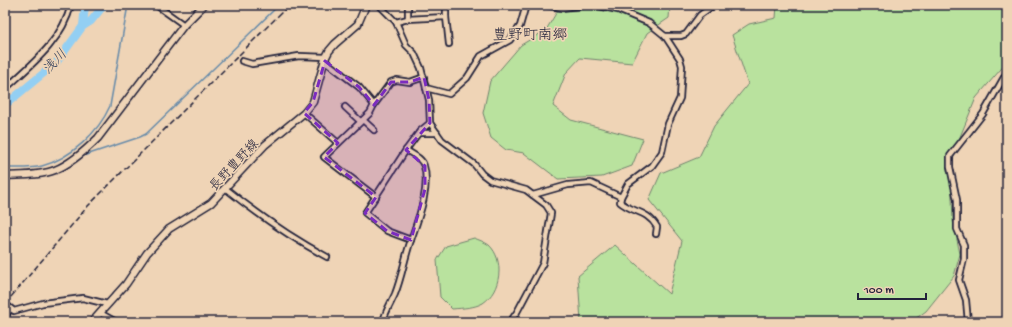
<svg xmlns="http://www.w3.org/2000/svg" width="1012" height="327" viewBox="0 0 1012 327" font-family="'Gochi Hand','Klee One',sans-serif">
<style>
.green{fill:#b9e29e;stroke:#6e826c}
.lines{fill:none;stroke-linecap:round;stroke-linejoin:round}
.stream{stroke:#668aa9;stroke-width:1.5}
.river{stroke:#93cff3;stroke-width:8}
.street-casing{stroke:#22223b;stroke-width:8}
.secondary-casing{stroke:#22223b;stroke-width:9}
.street{stroke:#efd4b6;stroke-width:4.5}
.secondary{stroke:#efd4b6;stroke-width:6}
.rail{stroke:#22223b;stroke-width:1.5;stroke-dasharray:6 3;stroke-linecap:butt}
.marked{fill:#7b2cbf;fill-opacity:0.2;stroke:#7b2cbf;stroke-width:3;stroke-dasharray:8 5;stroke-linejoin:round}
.labels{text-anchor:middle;stroke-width:3.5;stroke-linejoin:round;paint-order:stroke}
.street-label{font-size:13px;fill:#22223b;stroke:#efd4b6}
.water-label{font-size:14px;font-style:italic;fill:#394560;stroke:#efd4b6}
.quarter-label{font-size:15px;fill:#22223b;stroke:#efd4b6}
</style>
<rect width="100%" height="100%" fill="#efd4b6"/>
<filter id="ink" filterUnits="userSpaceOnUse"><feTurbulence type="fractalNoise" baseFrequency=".025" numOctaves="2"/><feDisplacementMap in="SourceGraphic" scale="8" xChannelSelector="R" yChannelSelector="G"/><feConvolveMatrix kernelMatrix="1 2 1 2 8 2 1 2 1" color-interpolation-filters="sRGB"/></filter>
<g filter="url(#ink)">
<!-- green -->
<g class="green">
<path d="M561,5H670L669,18L647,33L632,63L580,58L566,73L553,106L571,120L643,139L632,166L602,177L558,179L524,153L506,150L491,138L483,113L490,81L521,45L546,30Z"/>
<path d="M777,5H1007V62L976,98L955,149L951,176L953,221L960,254L954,276L926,311L911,322H581L578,276L615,245L669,294L682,241L649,200L661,173L699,157L714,126L748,84L732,35L749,24L776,18Z"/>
<path d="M474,238C479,240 485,242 489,245C505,260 501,291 483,303C474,308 463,308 452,309L440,297L437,260L446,246Z"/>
</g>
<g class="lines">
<!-- stream -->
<g class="stream">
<path d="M83,156L140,137L146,134L279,5"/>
<path d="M5,168C17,168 31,169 42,166C71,158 98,133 110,106L128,5"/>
</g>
<!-- river -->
<g class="river">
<path d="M83,26L91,21L104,5"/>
<path d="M5,105L56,63L83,26L85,5"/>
</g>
<!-- street casing -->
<g class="street-casing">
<g id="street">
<path d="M156,5L184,25"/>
<path d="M379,5L396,22L406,45L414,53L421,68L429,100L430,123L442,140L474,164L482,174L490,180L526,190L546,205L551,213L543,263L517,312L510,322"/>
<path d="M408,5V19L446,17L449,44"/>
<path d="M547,5L562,8L585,5"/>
<path d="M446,17V5"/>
<path d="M396,22L408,19"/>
<path d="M665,36H681L686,34L700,15L714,5"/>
<path d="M242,61L252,64L299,56L326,57"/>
<path d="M325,61L359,87L374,105L391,82L397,80L410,82L424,77"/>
<path d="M426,88L449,94L467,78L481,56L510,40L520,26L526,5"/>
<path d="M5,89C31,65 62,41 71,5"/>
<path d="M374,105L370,113L324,157L376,197"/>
<path d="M345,107L360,121"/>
<path d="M304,113L338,143"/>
<path d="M363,120L374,130"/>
<path d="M419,133H437"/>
<path d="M225,188C257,214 290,237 327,257"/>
<path d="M533,195L568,185L591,183L621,197L628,184L652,166L662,152L668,124L680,98L682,66L680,59L665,36L649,23L618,10L594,5"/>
<path d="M621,197L620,202C633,213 647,210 657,227L656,234"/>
<path d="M411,240L387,231L365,213L406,150L420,131L430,123"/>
<path d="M5,304L14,311L43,303L83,298L107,304"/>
<path d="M100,313L116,322"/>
<path d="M5,317L10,309"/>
<path d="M383,322C385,312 391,303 395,294C401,279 404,262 409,246C416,224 431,190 424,166C422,158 412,154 406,150"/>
<path d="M968,322L966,300L959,280L964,259V245L957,229V200L950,167V156L983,114L1007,72"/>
</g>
</g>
<!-- secondary casing -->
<g class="secondary-casing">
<g id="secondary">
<path d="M5,176C21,175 40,176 55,170C70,164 86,150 98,138L184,25L204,5"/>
<path d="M92,322L126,284L147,253L169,229L211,203L265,145L304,113L313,102L325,59L329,51L335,44L358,24L366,5"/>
</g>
</g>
<!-- street -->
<use href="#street" class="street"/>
<!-- secondary -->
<use href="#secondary" class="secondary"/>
<!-- rail -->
<path class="rail" d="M5,304L88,206L289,5"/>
</g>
</g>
<!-- marked area -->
<path class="marked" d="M325,61L359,87L374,105L391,82H410L424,77L429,100L430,123L406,150L425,166V189L411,240L387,231L365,213L376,197L324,157L338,143L304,113L313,102Z"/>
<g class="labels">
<!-- street labels -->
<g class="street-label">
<text transform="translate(233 164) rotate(-47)" y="5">長野豊野線</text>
</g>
<!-- water labels -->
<g class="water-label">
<text transform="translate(54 61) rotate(-47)" y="5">浅川</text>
</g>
<!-- quarter labels -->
<g class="quarter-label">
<text x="530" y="39">豊野町南郷</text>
</g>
</g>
<!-- margin -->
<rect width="1012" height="327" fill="none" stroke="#efd4b6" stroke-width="20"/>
<rect x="10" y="10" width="992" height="307" fill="none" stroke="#22223b" stroke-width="1.5" filter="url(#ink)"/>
<!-- scale -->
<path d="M858 293v6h68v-6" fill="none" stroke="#22223b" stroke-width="2"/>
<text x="864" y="293" font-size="12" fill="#22223b" stroke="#efd4b6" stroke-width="3" paint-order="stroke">100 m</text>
</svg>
